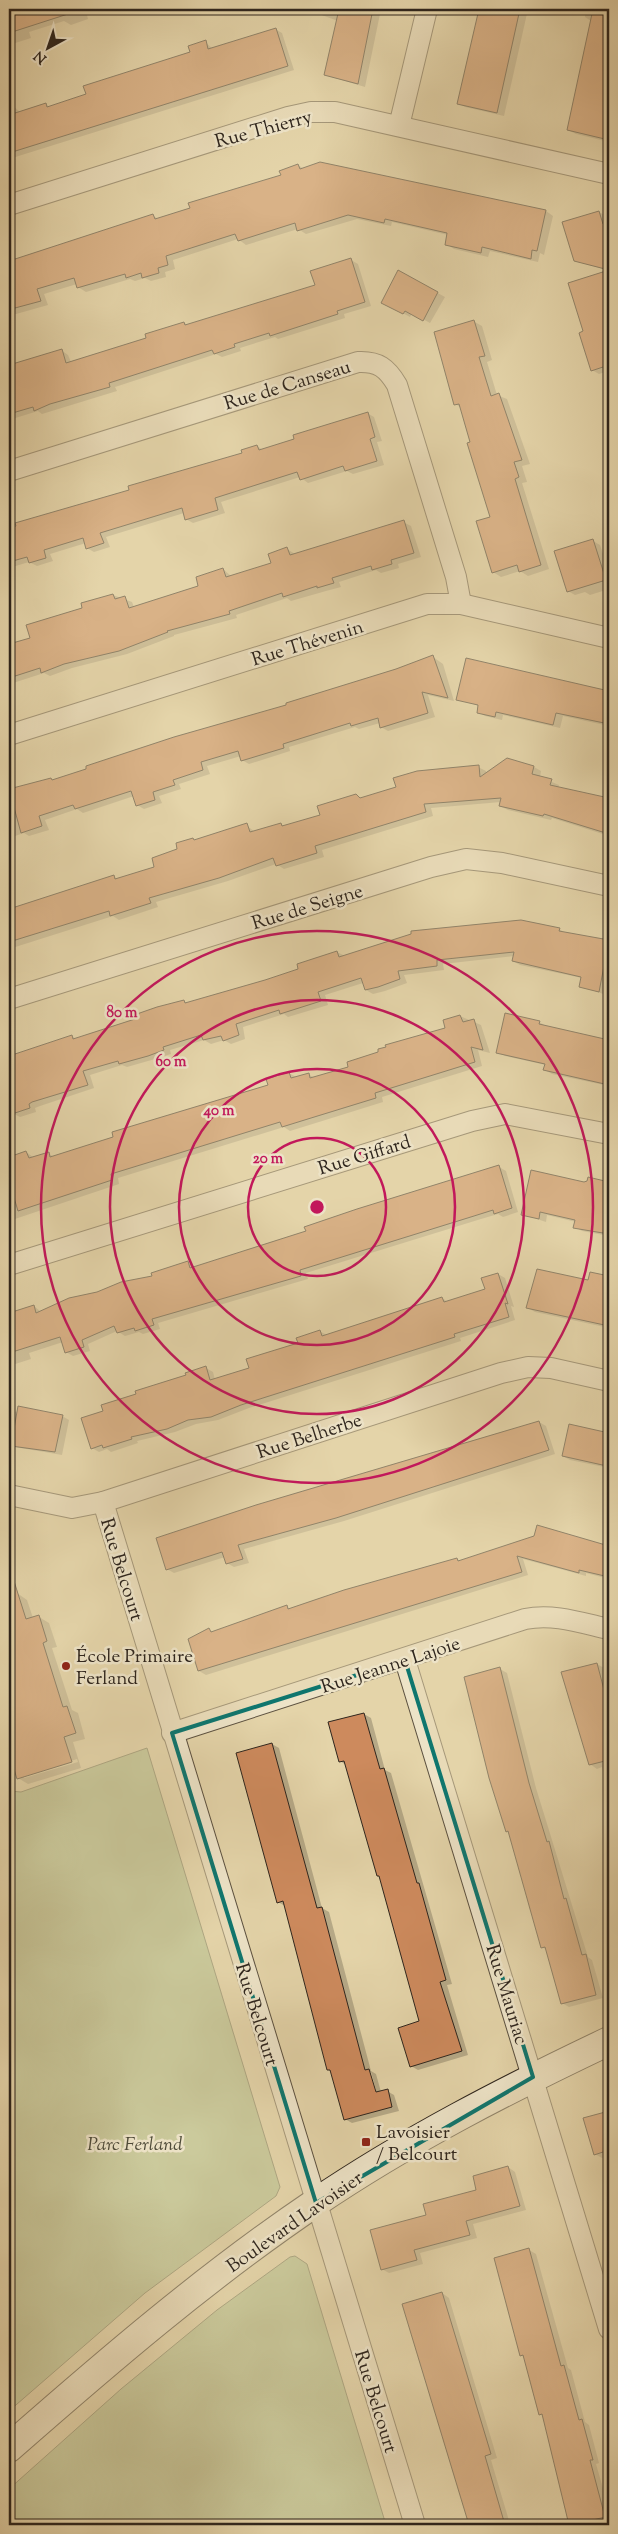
<svg xmlns="http://www.w3.org/2000/svg" width="618" height="2534" viewBox="0 0 618 2534" font-family="'Sorts Mill Goudy',serif">
<style>
.green{fill:#aebe8c;stroke:#6e7254}
.shadow{fill:#0003;fill-rule:evenodd}
.building{fill:#cd8a5d;stroke:#2e251d}
.lines{fill:none;stroke-linecap:round;stroke-linejoin:round}
.street-casing{stroke:#5c5140;stroke-width:22}
.secondary-casing{stroke:#2e251d;stroke-width:30}
.street{stroke:#ede3c7;stroke-width:20}
.secondary{stroke:#ede3c7;stroke-width:28}
.marked{fill:none;stroke:#0f766e;stroke-width:4;stroke-linejoin:round}
.ring{fill:none;stroke:#c2185b;stroke-width:2.5}
.poi-dot{fill:#8f2418;stroke:#ede3c7;stroke-width:2}
.labels{text-anchor:middle;stroke-width:5;stroke-linejoin:round;paint-order:stroke}
.street-label{font-size:19px;fill:#2e251d;stroke:#ede3c7}
.poi-label{font-size:19px;fill:#2e251d;stroke:#ede3c7;text-anchor:start}
.park-label{font-size:19px;font-style:italic;fill:#4e4b39;stroke:#ede3c7}
.centre{fill:#c2185b;stroke:#ede3c7;stroke-width:2.5}
.ring-label{font-size:15px;text-anchor:middle;font-weight:bold;fill:#c2185b;stroke:#ede3c7;stroke-width:5;stroke-linejoin:round;paint-order:stroke}
</style>
<rect width="100%" height="100%" fill="#e4d4a9"/>
<filter id="stains"><feTurbulence type="fractalNoise" baseFrequency=".004" numOctaves="4"/><feColorMatrix values="0 0 0 0 .2 0 0 0 0 .09 0 0 0 0 .02 0 0 0 .5 -.17"/></filter>
<radialGradient id="worn" r=".72"><stop offset=".6" stop-color="#630" stop-opacity="0"/><stop offset="1" stop-color="#630" stop-opacity=".3"/></radialGradient>
<!-- green -->
<g class="green">
<path d="M147,1748L280,2187L276,2196L145,2293L9,2411V1791L21,1792Z"/>
<path d="M295,2256L307,2264L386,2525H9V2489L121,2389L217,2310L290,2257Z"/>
</g>
<!-- shadow -->
<g class="shadow">
<path d="M9,9H106L87,15L88,19L71,25L64,21L29,32L31,38L9,45Z"/>
<path d="M321,9H383H381L365,87L325,75L338,21L319,14Z"/>
<path d="M483,9H528L504,116L465,107L458,103Z"/>
<path d="M586,9H609V142L576,134L568,130L591,21L585,17Z"/>
<path d="M275,29L282,33L294,70L9,159V107L12,105L20,112L45,104L50,107L87,95L191,53L205,42L213,49Z"/>
<path d="M320,164L546,211L553,216L544,255L540,253L538,262L490,251L488,257L454,249L446,244L448,235L392,222L391,226L357,219L306,234L298,229L246,245L238,239L173,260L175,269L165,272L166,277L151,281L145,278L135,281L130,279L86,292L78,287L77,284L44,294L48,305L9,316V261L153,216L159,219L282,176L298,165L304,169Z"/>
<path d="M599,212L606,216L609,226V271L575,260Z"/>
<path d="M351,260L358,264L371,306L344,314L345,318L278,339L275,337L240,348L241,351L222,357L216,354L115,387L117,391L42,414L38,411L9,420V377L26,371L61,350L68,355L71,362L148,338L184,323L189,325L316,286Z"/>
<path d="M609,271V384L605,372L599,374L592,370L585,332L570,284Z"/>
<path d="M399,272L445,297L430,323L412,313L410,317L382,302Z"/>
<path d="M473,321L482,326L492,360L487,362L497,395L507,399L530,464L522,466L527,482L522,483L549,569L528,576L520,571L501,577L493,572L491,518L461,408L456,404Z"/>
<path d="M367,413L374,417L382,441L377,442L384,465L353,474L347,471L308,483L300,477L221,502L225,513L193,523L186,519L184,513L106,537L110,547L94,552L87,548L86,543L50,554L53,561L37,566L29,562L9,568V530L243,454L257,446L263,450Z"/>
<path d="M403,522L411,526L421,557L398,564L399,568L381,573L376,570L339,582L341,587L326,591L291,601L287,598L236,615L237,618L174,635V636L127,654L72,668L50,676L44,673L10,684L11,688L9,689V645L32,638L113,595L132,602L134,607L200,587L223,569L232,577L272,564L287,549L295,554Z"/>
<path d="M593,541L600,545L607,566H609V589L590,595L585,592L575,595L568,591Z"/>
<path d="M433,657L443,664L454,701L428,695L435,717L388,731L381,727L380,723L359,729L355,727L289,747L290,751L249,764L242,760L241,756L207,766L210,774L179,784L181,789L159,796L162,803L144,809L137,805L134,796L83,813L77,809L45,820L49,830L29,836L24,833L9,838V791L51,779L54,781Z"/>
<path d="M467,660L609,691V726L563,716L560,728L503,715L502,720L485,716L478,712L479,706L458,699Z"/>
<path d="M478,767L486,771V774L534,767L541,771L540,777L559,785L558,788L609,800V836L552,818L551,820L508,810L500,806L501,802L431,808L433,816L322,850L324,857L284,869L276,864L228,881L156,902L158,907L119,920L113,916L9,949V910L114,877L118,879L156,867L193,839L196,841L246,825L255,832L281,824L285,827L321,815L356,795L363,799Z"/>
<path d="M559,929L567,934L609,942V984L606,995L581,986L582,978L520,965L513,961L514,956L443,964L444,970L404,975L407,983L385,991L373,994L366,990L363,983L325,995L328,1005L288,1017L284,1014L243,1027L245,1039L231,1044L224,1040L211,1044L204,1040L170,1050L171,1054L155,1059L127,1067L122,1065L90,1075L94,1088L40,1106L35,1108L36,1112L20,1117L14,1114L9,1115V1058L72,1036L76,1039L137,1020L184,1001L188,1004L300,970L337,952L345,956Z"/>
<path d="M460,1016L481,1025L490,1053L478,1050L482,1066L382,1097L383,1102L319,1122L290,1131L284,1127L118,1178L119,1184L9,1221V1158L26,1152L33,1157L48,1153L54,1157L270,1086L289,1073L298,1078L308,1074L315,1078L350,1068L447,1029Z"/>
<path d="M539,1022L546,1026L609,1041V1039V1086L552,1074L545,1070L546,1065L505,1056L498,1052Z"/>
<path d="M499,1167L506,1171L518,1212L503,1217L498,1214L481,1219L306,1273L308,1279L158,1323L160,1329L143,1334L139,1332L125,1336L117,1331L88,1344L90,1351L73,1356L66,1352L63,1342L29,1353L31,1359L12,1365L9,1363V1315L34,1306L41,1312L153,1276L187,1263L195,1267L307,1232Z"/>
<path d="M589,1178L609,1183V1236L582,1231L575,1227L576,1222L547,1215L546,1222L522,1214L588,1181Z"/>
<path d="M498,1274L505,1278L514,1307L511,1306L515,1320L460,1338L461,1341L249,1408L218,1420L196,1424L175,1432L137,1441L138,1443L111,1452L107,1449L99,1452L92,1448L104,1412L206,1368L213,1372L215,1380L250,1369L319,1331L327,1335L442,1298L448,1302L486,1289Z"/>
<path d="M591,1274L609,1277V1328L535,1312L528,1308L589,1282Z"/>
<path d="M9,1411L62,1416L69,1420L62,1455L9,1446Z"/>
<path d="M539,1422L546,1426L555,1454L344,1521L244,1549L249,1563L234,1567L227,1563L225,1557L174,1573L167,1569Z"/>
<path d="M570,1426L609,1434V1468L570,1460L563,1456Z"/>
<path d="M538,1527L609,1547V1579L586,1573V1576L523,1559L528,1575L206,1675L199,1671L209,1630L214,1632L287,1607L292,1610L457,1559L461,1561L535,1537Z"/>
<path d="M9,1582L13,1595L17,1593L27,1600L33,1618L39,1617L49,1623L57,1647L52,1648L72,1710L78,1713L85,1739L73,1742L81,1768L28,1784L18,1778L12,1760L9,1761ZM77,1759L78,1762L24,1778V1776Z"/>
<path d="M597,1664L604,1668L609,1687V1793L602,1767L597,1769L590,1764Z"/>
<path d="M500,1669L507,1673L536,1788L588,1957L592,1960L603,1998L569,2007L562,2003L547,1950L542,1947L510,1833L507,1831Z"/>
<path d="M364,1714L371,1718L385,1770L391,1773L452,1984L447,1985L468,2055L418,2070L411,2066L420,2022L380,1877L378,1875L346,1765L340,1761Z"/>
<path d="M272,1744L279,1748L322,1908L329,1912L371,2071L376,2074L381,2092L387,2091L394,2095L399,2111L352,2123L345,2119L332,2072L328,2069L285,1906L278,1902L238,1753ZM369,2072H371L378,2098L376,2099Z"/>
<path d="M609,2112V2163L607,2156L602,2158L595,2154L585,2119Z"/>
<path d="M508,2167L515,2172L526,2210L473,2224L477,2238L420,2253L423,2264L389,2273L382,2269L428,2216L478,2191Z"/>
<path d="M529,2250L536,2254L568,2368L571,2370L585,2422L589,2425L599,2463L596,2464L609,2509V2525H571L544,2416L540,2414L524,2357L521,2355Z"/>
<path d="M442,2293L449,2298L497,2458L491,2460L510,2524L515,2523L520,2525H474Z"/>
</g>
<!-- building -->
<g class="building">
<path d="M9,9H71V13L9,33Z"/>
<path d="M339,9H373L358,84L324,75Z"/>
<path d="M479,9H520L497,113L457,104Z"/>
<path d="M593,9H609V140L567,130Z"/>
<path d="M276,28L288,66L9,153V115L46,103L47,107L86,94L83,86L190,52L188,46L206,40L208,49Z"/>
<path d="M320,162L546,210L537,251L532,250L531,259L482,247L481,253L445,245L447,233L385,219L384,223L348,215L297,231L295,223L238,241L235,234L166,256L168,265L158,268L159,273L142,278L141,273L126,278L125,274L77,288L74,278L37,289L41,301L15,308L9,287V261L153,214L155,219L190,208L188,203L281,175L279,171L298,164L300,169Z"/>
<path d="M599,211L603,224L609,222V270L574,261L562,222Z"/>
<path d="M351,258L365,302L337,311L338,314L270,336L269,333L234,344L235,347L214,354L212,350L109,383L110,387L50,404L34,411L33,407L9,414V365L62,349L66,363L146,338L145,334L184,322L185,325L315,285L310,271Z"/>
<path d="M398,270L438,292L423,321L405,311L403,314L381,303Z"/>
<path d="M609,270V365L591,371L579,333L583,331L568,283Z"/>
<path d="M474,320L485,356L479,357L491,396L499,393L522,460L514,462L519,477L515,479L541,565L519,572L517,565L492,573L476,521L490,517L467,443L470,442L459,404L454,405L434,332Z"/>
<path d="M368,412L375,437L370,439L377,461L345,471L343,466L300,480L297,472L215,498L218,510L185,520L182,508L100,533L104,543L86,549L83,538L44,550L46,558L29,563L27,557L9,562V528L16,526L15,523L129,490L128,486L242,453L241,450L257,445L259,450L294,439L293,435Z"/>
<path d="M404,520L414,553L391,560L392,564L372,570L371,566L332,578L334,583L317,588V586L283,597L282,593L229,611L230,614L167,631L168,632L119,651L64,664L41,673L40,668L9,678V644L30,638L26,625L82,608L81,603L113,594L115,599L125,596L129,608L198,586L196,577L223,568L226,577L271,563L268,554L287,547L290,555Z"/>
<path d="M593,539L606,580L567,592L554,551Z"/>
<path d="M433,655L448,698L422,692L428,713L380,728L378,718L351,726L350,723L283,744L284,748L241,761L238,751L201,762L203,770L173,780L175,785L153,792L155,800L136,806L131,791L75,809L73,805L39,816L42,826L21,833L9,789L51,778L52,780L86,769V766L174,737L286,705V703L396,669Z"/>
<path d="M466,658L609,691V724L556,713L553,725L496,712L495,717L477,713L478,705L456,700Z"/>
<path d="M507,758L534,766L532,774L552,779L550,785L609,798V834L544,814L543,816L499,806L501,798L424,804L426,812L315,846L317,853L276,866L273,858L219,878L149,898L151,903L110,916L109,911L9,942V909L114,875L115,879L154,867L152,858L177,849L176,843L193,838L194,840L247,823L250,832L281,823L282,826L320,815L317,806L356,794L360,798L396,787L393,778L417,771L479,765L480,777Z"/>
<path d="M521,920L560,928L559,931L609,940L599,992L579,987L581,977L512,961L514,952L437,960V966L398,971L400,979L378,987L365,990L361,978L318,992L321,1001L280,1014L279,1010L236,1024L239,1035L223,1041L221,1036L203,1040L201,1035L163,1047L164,1050L148,1056L119,1064L118,1061L83,1071L88,1085L32,1102L29,1104L30,1108L9,1115V1056L72,1035L73,1039L135,1019L134,1015L157,1007L184,1000L185,1003L265,980L298,969L297,964L337,951L339,957L411,934V931Z"/>
<path d="M505,1013L540,1021L539,1024L609,1040V1085L543,1070L545,1064L496,1053Z"/>
<path d="M460,1015L463,1022L474,1019L483,1050L471,1047L475,1062L375,1093L376,1098L311,1118L282,1127L280,1122L111,1174L112,1180L18,1211L9,1181V1157L26,1151L29,1158L49,1152L50,1157L113,1137L112,1132L268,1085L266,1079L289,1072L291,1078L309,1073L310,1078L348,1067L347,1062L378,1052V1049L386,1047L385,1045L445,1028L443,1020Z"/>
<path d="M499,1165L512,1208L494,1214L493,1210L474,1216L300,1270L301,1276L152,1319L154,1325L135,1331L134,1328L117,1333L114,1326L82,1340L84,1347L65,1353L60,1337L9,1353V1313L34,1305L36,1313L69,1298L97,1292L121,1282L152,1276L151,1273L188,1261L190,1268L306,1231L304,1227L357,1209Z"/>
<path d="M531,1170L584,1182L587,1181L588,1177L609,1182V1234L573,1228L575,1220L540,1212L539,1219L521,1215Z"/>
<path d="M537,1269L588,1280L590,1272L609,1276V1326L526,1308Z"/>
<path d="M498,1273L508,1304L505,1303L509,1317L454,1334L455,1337L241,1405L211,1417L188,1420L167,1429L131,1437L132,1439L103,1448L102,1445L91,1449L81,1418L103,1411L101,1405L136,1394L135,1391L186,1375L185,1373L206,1366L210,1380L249,1368L246,1359L298,1343L296,1338L320,1330L322,1336L442,1297L444,1302L485,1289L481,1278Z"/>
<path d="M18,1406L63,1415L55,1452L11,1446Z"/>
<path d="M539,1421L549,1450L336,1518L238,1545L243,1559L226,1564L222,1552L166,1570L156,1538L256,1505Z"/>
<path d="M569,1424L609,1433L607,1466L562,1456Z"/>
<path d="M537,1525L609,1546V1577L579,1570V1573L517,1556L522,1572L509,1576L198,1671L188,1639L209,1628L211,1632L287,1605L288,1609L344,1590L457,1558L458,1561L534,1536Z"/>
<path d="M13,1578L26,1619L39,1615L47,1641L43,1643L63,1707L67,1706L76,1733L64,1737L72,1762L17,1779L9,1753V1579Z"/>
<path d="M597,1663L609,1709V1760L589,1765L561,1672Z"/>
<path d="M500,1667L529,1783L547,1842L549,1841L564,1899L566,1898L582,1955L586,1954L596,1995L561,2004L545,1947L541,1948L508,1831L506,1832L489,1778L464,1677Z"/>
<path d="M364,1713L380,1769L384,1768L417,1883H419L446,1980L440,1982L462,2051L410,2067L398,2028L419,2021L379,1876H377L344,1761L339,1762L328,1722Z"/>
<path d="M272,1743L317,1908L322,1907L365,2070L369,2069L376,2092L388,2089L392,2107L344,2120L330,2070H327L283,1901L277,1903L236,1753Z"/>
<path d="M609,2111V2150L594,2155L583,2118Z"/>
<path d="M508,2166L520,2206L466,2221L470,2235L414,2250L417,2260L381,2270L370,2230L426,2215L423,2204L476,2190L473,2176Z"/>
<path d="M529,2248L561,2366L564,2365L579,2420L582,2419L593,2460H590L605,2517L573,2525H569L542,2414L539,2415L523,2355L520,2356L494,2258Z"/>
<path d="M442,2292L491,2454L485,2456L505,2525H469L402,2304Z"/>
</g>
<g class="lines">
<!-- street casing -->
<g class="street-casing">
<g id="street">
<path d="M399,126L427,9"/>
<path d="M9,205L288,117L311,112H335L609,174"/>
<path d="M9,471L358,362C378,361 387,368 397,385L456,577L461,604"/>
<path d="M9,735L427,604H461L609,638"/>
<path d="M9,999L431,867L466,859L502,863L609,886"/>
<path d="M9,1265L472,1121L505,1114L609,1134"/>
<path d="M9,1495L72,1508L103,1502L501,1373L528,1367L551,1368L609,1381"/>
<path d="M103,1502L415,2525"/>
<path d="M405,1660L609,2329"/>
<path d="M172,1733L525,1619C553,1613 582,1623 609,1629"/>
</g>
</g>
<!-- secondary casing -->
<g class="secondary-casing">
<path id="secondary" d="M9,2448C107,2362 207,2276 315,2203C408,2140 508,2089 609,2041"/>
</g>
<!-- street -->
<use href="#street" class="street"/>
<!-- secondary -->
<use href="#secondary" class="secondary"/>
</g>
<!-- marked area -->
<path d="M0 0H618V2534H0ZM405,1660L533,2077L316,2203L172,1733Z" fill="#e4d4a9" fill-opacity=".55" fill-rule="evenodd"/>
<path class="marked" d="M405,1660L533,2077L316,2203L172,1733Z"/>
<!-- distance rings -->
<g class="ring">
<circle cx="317" cy="1207" r="69"/>
<circle cx="317" cy="1207" r="138"/>
<circle cx="317" cy="1207" r="207"/>
<circle cx="317" cy="1207" r="276"/>
</g>
<!-- markers -->
<g class="poi-dot">
<circle cx="66" cy="1666" r="5"/>
<rect x="361" y="2137" width="10" height="10" rx="2.5"/>
</g>
<g class="labels">
<!-- street labels -->
<g class="street-label">
<text transform="translate(263 128) rotate(-15)" y="7">Rue Thierry</text>
<text transform="translate(287 384) rotate(-17)" y="7">Rue de Canseau</text>
<text transform="translate(307 642) rotate(-17)" y="7">Rue Thévenin</text>
<text transform="translate(307 906) rotate(-17)" y="7">Rue de Seigne</text>
<text transform="translate(364 1154) rotate(-17)" y="7">Rue Giffard</text>
<text transform="translate(309 1435) rotate(-18)" y="7">Rue Belherbe</text>
<text transform="translate(123 1569) rotate(73)" y="7">Rue Belcourt</text>
<text transform="translate(390 1664) rotate(-18)" y="7">Rue Jeanne Lajoie</text>
<text transform="translate(508 1994) rotate(73)" y="7">Rue Mauriac</text>
<text transform="translate(258 2014) rotate(73)" y="7">Rue Belcourt</text>
<text transform="translate(294 2221) rotate(-35)" y="7">Boulevard Lavoisier</text>
<text transform="translate(377 2401) rotate(73)" y="7">Rue Belcourt</text>
</g>
<!-- poi labels -->
<g class="poi-label">
<text x="76" y="1662">École Primaire<tspan x="76" dy="22">Ferland</tspan></text>
<text x="376" y="2138">Lavoisier<tspan x="376" dy="22">/ Belcourt</tspan></text>
</g>
<!-- park labels -->
<g class="park-label">
<text x="135" y="2150">Parc Ferland</text>
</g>
</g>
<circle cx="317" cy="1207" r="8" class="centre"/>
<g class="ring-label">
<text x="122" y="1017">80 m</text>
<text x="171" y="1066">60 m</text>
<text x="219" y="1115">40 m</text>
<text x="268" y="1163">20 m</text>
</g>
<!-- margin -->
<rect width="618" height="2534" fill="none" stroke="#e4d4a9" stroke-width="30"/>
<rect x="10" y="10" width="598" height="2514" fill="none" stroke="#2e251d" stroke-width="2.5"/>
<rect x="15" y="15" width="588" height="2504" fill="none" stroke="#2e251d"/>
<!-- north arrow -->
<g transform="translate(48 48) rotate(220)" stroke="#ede3c7" stroke-width="4" paint-order="stroke">
<path d="M0-4L9 19L0 12L-9 19Z" fill="#2e251d"/>
<text y="-8" font-size="14" font-weight="bold" text-anchor="middle" fill="#2e251d">N</text>
</g>
<rect width="100%" height="100%" filter="url(#stains)"/>
<rect width="100%" height="100%" fill="url(#worn)"/>
</svg>
